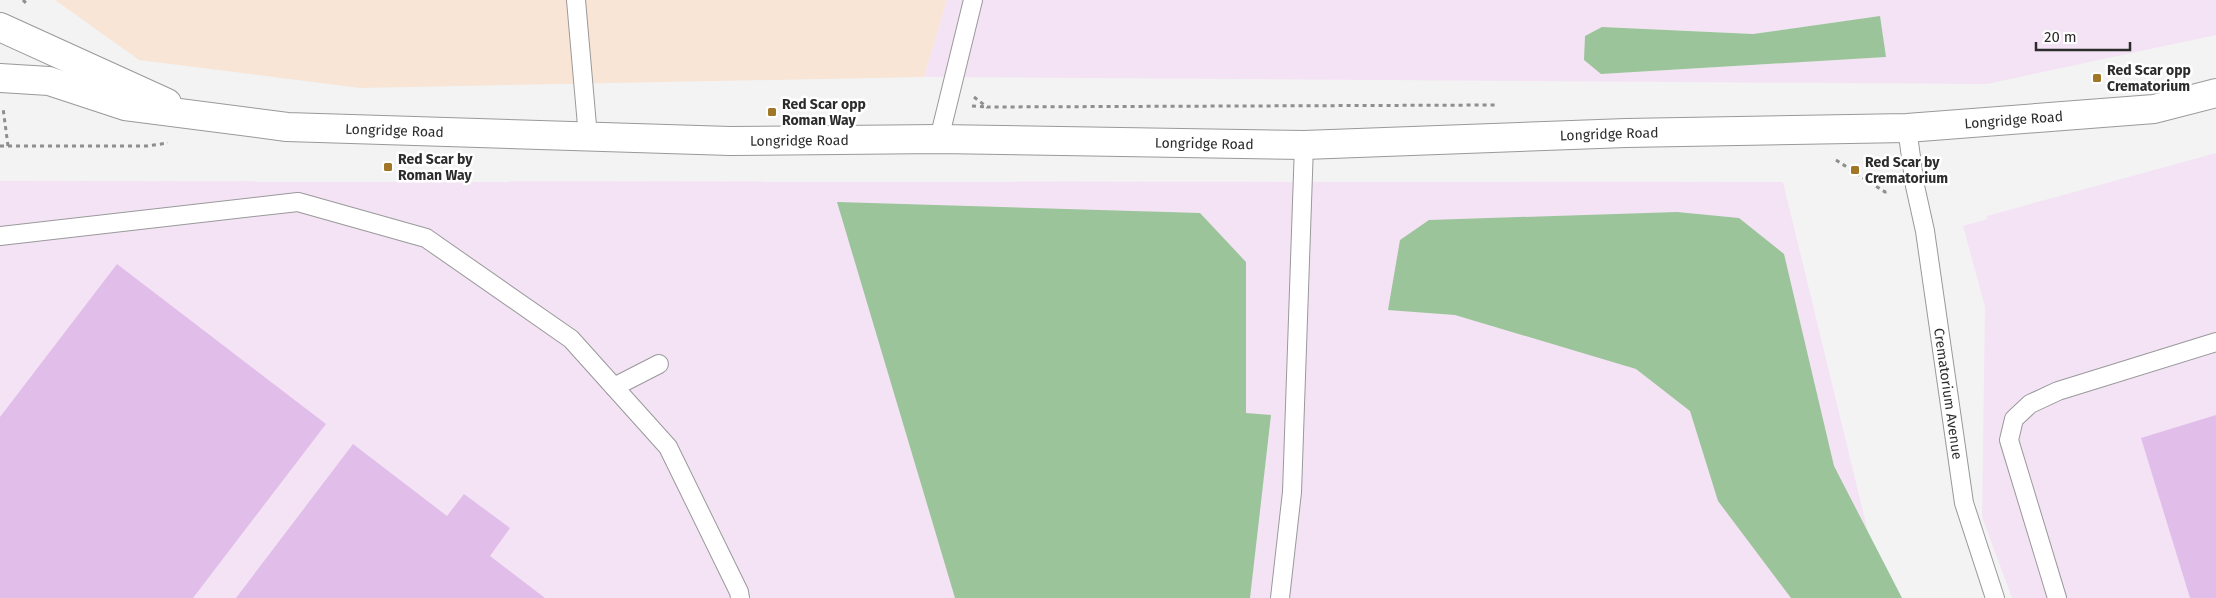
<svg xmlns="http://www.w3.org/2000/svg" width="2216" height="598" viewBox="0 0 2216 598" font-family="'Fira Sans',sans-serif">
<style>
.commercial{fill:#f8e5d5}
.industrial{fill:#f4e3f4;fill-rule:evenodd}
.forest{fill:#9bc49a}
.building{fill:#e1bdea}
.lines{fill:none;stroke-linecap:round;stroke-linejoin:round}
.service-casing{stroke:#99999b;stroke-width:20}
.secondary-casing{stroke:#99999b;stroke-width:30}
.path{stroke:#8e8e8f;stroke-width:3;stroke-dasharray:4 4;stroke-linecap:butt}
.service{stroke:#fff;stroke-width:18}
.secondary{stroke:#fff;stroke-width:28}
.poi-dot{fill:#a17626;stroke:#fff;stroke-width:2}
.labels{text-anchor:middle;stroke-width:5;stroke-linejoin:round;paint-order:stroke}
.poi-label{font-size:14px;font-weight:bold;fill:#2c2c2d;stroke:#fff;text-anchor:start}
.street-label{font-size:14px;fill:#2c2c2d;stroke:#fff}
</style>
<rect width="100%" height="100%" fill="#f3f3f4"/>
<!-- commercial -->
<path class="commercial" d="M55,0H947L924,77L360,88L139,60Z"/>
<!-- industrial -->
<g class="industrial">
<path d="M947,0H2216V35L1987,84L924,77ZM1880,16L1885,57L1601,74L1584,60L1603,27L1753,34Z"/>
<path d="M2216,153V598H2012L1982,517L1985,307L1963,226L1987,219V216Z"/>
<path d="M0,181L1783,182L1884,598H0Z"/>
</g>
<!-- forest -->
<g class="forest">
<path d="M1880,16L1886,57L1601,74L1584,60L1585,36L1602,27L1753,34Z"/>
<path d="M837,202L1200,213L1246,262V413L1271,415L1250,598H955Z"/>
<path d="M1677,212L1739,218L1784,254L1834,466L1902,598H1791L1718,501L1690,411L1636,369L1455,315L1388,310L1400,240L1429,220Z"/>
</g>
<!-- building -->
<g class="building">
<path d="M117,264L326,424L193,598H0V417Z"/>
<path d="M2216,415V598H2190L2141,438Z"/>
<path d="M353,444L447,516L464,494L510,528L490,556L545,598H236Z"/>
</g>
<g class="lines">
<!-- service casing -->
<g class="service-casing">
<g id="service">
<path d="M576,0L588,137"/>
<path id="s1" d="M1907,128L1915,186L1925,231L1964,503L1995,598"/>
<path d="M939,139L973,0"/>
<path d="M0,236L298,202L426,238L571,339L668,447L739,592L740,598"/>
<path d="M614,387L659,364"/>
<path d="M1280,598L1292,492L1304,145"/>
<path d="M2057,598L2009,440L2014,419L2030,404L2058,391L2216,342"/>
</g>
</g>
<!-- secondary casing -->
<g class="secondary-casing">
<g id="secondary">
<path d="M0,27L167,103"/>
<path id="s2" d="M0,78L49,81L125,106L287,127L730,141L939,139L1304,145L1626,133L1907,128L2154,109L2216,93"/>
</g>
</g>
<!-- path -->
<g class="path">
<path d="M23,0L26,3L25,5"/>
<path d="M974,97L987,107L1497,105"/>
<path d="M972,106L986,107"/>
<path d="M0,146H8L3,108"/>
<path d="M8,146H147L168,143"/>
<path d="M1836,160L1885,192L1890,191"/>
</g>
<!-- service -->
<use href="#service" class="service"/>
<!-- secondary -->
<use href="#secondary" class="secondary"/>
</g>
<!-- markers -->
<g class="poi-dot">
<rect x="2092" y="73" width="10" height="10" rx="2.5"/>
<rect x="767" y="107" width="10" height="10" rx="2.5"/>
<rect x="383" y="162" width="10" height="10" rx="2.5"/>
<rect x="1850" y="165" width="10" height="10" rx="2.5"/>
</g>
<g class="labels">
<!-- poi labels -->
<g class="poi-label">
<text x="2107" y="75">Red Scar opp<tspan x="2107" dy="16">Crematorium</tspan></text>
<text x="782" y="109">Red Scar opp<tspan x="782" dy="16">Roman Way</tspan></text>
<text x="398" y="164">Red Scar by<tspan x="398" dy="16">Roman Way</tspan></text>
<text x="1865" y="167">Red Scar by<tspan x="1865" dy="16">Crematorium</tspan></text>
</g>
<!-- street labels -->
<g class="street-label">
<text dy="5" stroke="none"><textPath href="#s2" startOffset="2020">Longridge Road</textPath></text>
<text dy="5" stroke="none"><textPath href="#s2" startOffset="400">Longridge Road</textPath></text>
<text dy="5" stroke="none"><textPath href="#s2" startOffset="1615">Longridge Road</textPath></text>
<text dy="5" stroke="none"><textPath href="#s2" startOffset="805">Longridge Road</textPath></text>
<text dy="5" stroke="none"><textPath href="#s2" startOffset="1210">Longridge Road</textPath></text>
<text dy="5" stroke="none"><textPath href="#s1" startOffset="269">Crematorium Avenue</textPath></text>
</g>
</g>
<!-- scale -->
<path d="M2036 42v8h94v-8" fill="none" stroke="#2c2c2d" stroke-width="2.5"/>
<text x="2044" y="42" font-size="15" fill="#2c2c2d" stroke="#ffffff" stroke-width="4" paint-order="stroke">20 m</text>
</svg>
